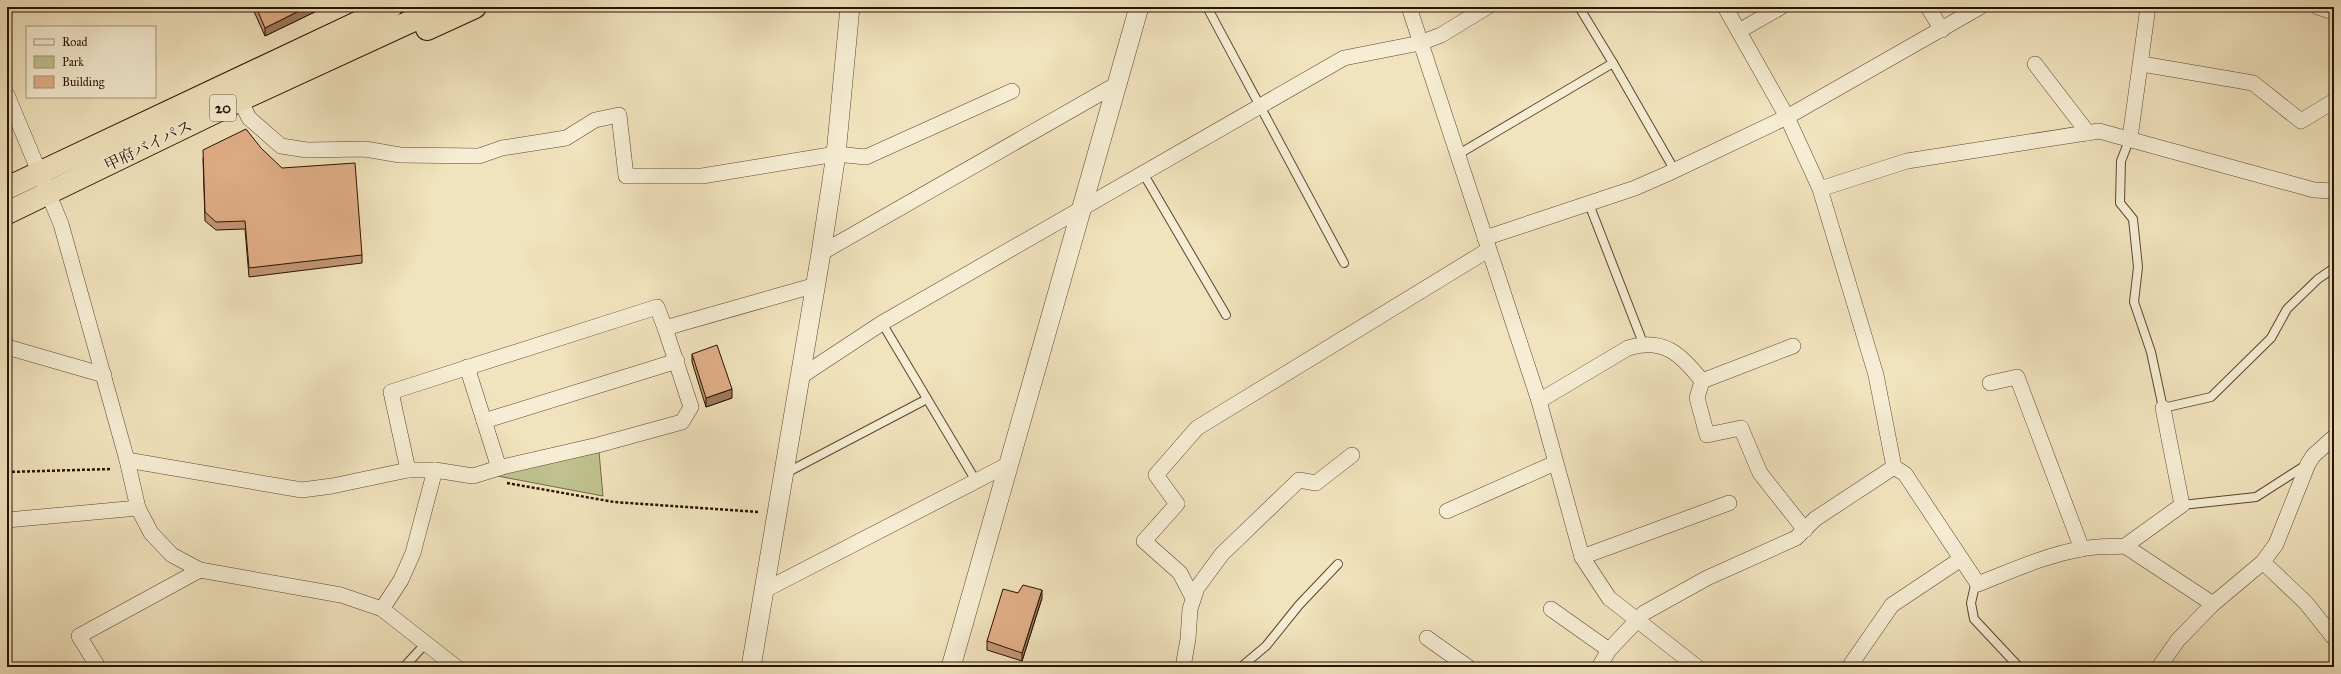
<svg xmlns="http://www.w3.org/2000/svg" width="2341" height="674" viewBox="0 0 2341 674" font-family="'IM FELL Great Primer','Noto Serif JP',serif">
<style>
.green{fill:#bfc28e;stroke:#736a47}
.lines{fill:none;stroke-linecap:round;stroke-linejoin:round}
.service-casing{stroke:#5a462f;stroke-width:10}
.minor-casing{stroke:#5a462f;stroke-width:16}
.tertiary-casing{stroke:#5a462f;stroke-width:20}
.trunk-casing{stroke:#271200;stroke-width:24}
.path{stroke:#271200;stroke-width:2.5;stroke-dasharray:3 2;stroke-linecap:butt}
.service{stroke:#f6edd4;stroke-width:8}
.minor{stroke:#f6edd4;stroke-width:15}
.tertiary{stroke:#f6edd4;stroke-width:19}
.trunk{stroke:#f1e3bd;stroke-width:22}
.wall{fill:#c29675;stroke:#271200}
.shaded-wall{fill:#9e7a5f;stroke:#271200}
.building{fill:#e2af88;stroke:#271200}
.labels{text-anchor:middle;stroke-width:3;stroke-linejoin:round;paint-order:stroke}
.shield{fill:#f6edd4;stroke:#655440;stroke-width:1}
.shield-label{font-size:15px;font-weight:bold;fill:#271200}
.street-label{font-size:16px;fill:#271200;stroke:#f6edd4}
</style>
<rect width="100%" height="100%" fill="#f1e3bd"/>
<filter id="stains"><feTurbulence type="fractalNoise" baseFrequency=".005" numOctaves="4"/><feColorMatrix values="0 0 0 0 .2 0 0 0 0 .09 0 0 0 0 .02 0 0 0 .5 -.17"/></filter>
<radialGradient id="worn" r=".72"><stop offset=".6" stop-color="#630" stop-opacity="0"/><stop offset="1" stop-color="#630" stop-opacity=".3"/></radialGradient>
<!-- green -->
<path class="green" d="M599,452L603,496L492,475Z"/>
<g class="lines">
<!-- service casing -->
<g class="service-casing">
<g id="service">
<path d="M1207,7L1344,263"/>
<path d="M1579,7L1613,63"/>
<path d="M2130,138L2121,161L2120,203L2133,219L2138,267L2134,302L2151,352L2163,408L2211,397L2271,338L2287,309L2318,279L2334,268"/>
<path d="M1457,155L1613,63L1675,171"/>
<path d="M1143,173L1226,315"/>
<path d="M1589,204L1643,343"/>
<path d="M882,323L976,481"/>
<path d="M786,473L927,399"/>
<path d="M2182,505L2256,497L2306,465"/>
<path d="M1976,581L1971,603L1974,619L2019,667"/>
<path d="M404,667L427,642"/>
<path d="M1241,667L1266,646L1299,605L1338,564"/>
</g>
</g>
<!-- minor casing -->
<g class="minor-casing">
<g id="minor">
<path d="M1409,7L1539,401L1582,557L1609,598L1697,667"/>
<path d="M1725,7L1787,117L1820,189L1876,375L1894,467L1905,474L1978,584C2011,571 2046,555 2081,549C2095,546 2110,547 2125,546"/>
<path d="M1928,7L1942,30"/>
<path d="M2318,7L2334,12"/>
<path d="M1739,31L1781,7"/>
<path d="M2035,64L2088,133"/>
<path d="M2142,64L2253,83L2301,121L2334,101"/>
<path d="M7,95L61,224L127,460L138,508L151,533L172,555L200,570L341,595L382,609L456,667"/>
<path d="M240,100L249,118L281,146L307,150L365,149L400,155L479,156L502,148L566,138L595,120L619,115L626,176H702L836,154L866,157L1012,91"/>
<path d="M2130,138L2148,7"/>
<path d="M1820,189L1907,161L2099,131L2314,190L2334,191"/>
<path d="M1485,238L1635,188L1667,174L1787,117L1980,7"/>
<path d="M821,253L1117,84"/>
<path d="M7,347L104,375"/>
<path d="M467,367L499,468"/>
<path d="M800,377L882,323L1344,58L1420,43L1441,35L1487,7"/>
<path d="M1702,381L1793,346"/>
<path d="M1990,383L2017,377L2082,549"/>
<path d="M1539,401L1628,348C1663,337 1681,354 1702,381L1697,398L1707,435L1741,428L1760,473L1805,530"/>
<path d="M2163,408L2182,505L2125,546L2213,604"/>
<path d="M484,421L677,361"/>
<path d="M127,460L302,490L332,486L408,470H435L473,476L502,467L598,445L682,422L691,407L665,328L816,285"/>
<path d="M408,470L391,392L657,307L665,328"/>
<path d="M1447,511L1555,463"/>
<path d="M7,520L138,508"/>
<path d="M1582,557L1729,503"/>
<path d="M2263,562L2306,603L2334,638"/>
<path d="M765,590L1009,464"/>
<path d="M1193,598L1180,573L1144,541L1177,504L1156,475L1197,428L1488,250"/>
<path d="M382,609L401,580L413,553L435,470"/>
<path d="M1551,609L1609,650"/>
<path d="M1427,638L1468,667"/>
<path d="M98,667L79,636L200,570"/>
<path d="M1183,667L1188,639L1190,609L1197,588L1222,554L1299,480L1316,483L1352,455"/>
<path d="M1599,667L1609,650L1644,613L1707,578L1796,538L1815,519L1894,467"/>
<path d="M1849,667L1892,605L1961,559"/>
<path d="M2159,667L2178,640L2213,604L2263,562L2276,544L2308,464L2313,456L2334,437"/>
</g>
</g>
<!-- tertiary casing -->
<g class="tertiary-casing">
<g id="tertiary">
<path d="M751,667L821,253L836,154L850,7"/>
<path d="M951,667L1139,7"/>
</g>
</g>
<!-- trunk casing -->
<g class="trunk-casing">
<g id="trunk">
<path d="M427,29L475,7"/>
<path d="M7,188L391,7"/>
<path d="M7,213L240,100L442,7"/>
</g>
</g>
<!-- path -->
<g class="path">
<path d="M7,472L112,469"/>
<path d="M507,483L614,502L759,512"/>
</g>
<!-- service -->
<use href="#service" class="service"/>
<!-- minor -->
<use href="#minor" class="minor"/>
<!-- tertiary -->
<use href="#tertiary" class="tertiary"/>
<!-- trunk -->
<use href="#trunk" class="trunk"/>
</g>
<!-- wall -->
<g class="wall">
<path d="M252,7H325L265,36Z"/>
<path d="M261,148L362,255V263L249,277L245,229L216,230L205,221L203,158Z"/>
<path d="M692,354L732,398L706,407L692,362Z"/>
<path d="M1018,593L1042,598L1022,661L987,650V641Z"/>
</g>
<!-- shaded-wall -->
<g class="shaded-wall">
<path d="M307,7H325L265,36V28Z"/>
<path d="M732,389V398L706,407V398Z"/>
<path d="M1042,590V598L1022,661V653Z"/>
</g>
<!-- building -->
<g class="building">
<path d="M256,7H307L265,28Z"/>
<path d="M246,129L261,148L282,168L355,163L362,255L249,268L245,221L216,222L205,212L203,150Z"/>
<path d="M717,345L732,389L706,398L692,354Z"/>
<path d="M1023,585L1042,590L1022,653L987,641L1003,589L1018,593Z"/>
</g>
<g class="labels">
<!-- shield labels -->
<rect class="shield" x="210" y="95" width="26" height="26" rx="3"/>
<g class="shield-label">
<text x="223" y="113">20</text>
</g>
<!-- street labels -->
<g class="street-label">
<text transform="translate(148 145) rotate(-26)" y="6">甲府バイパス</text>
</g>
</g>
<!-- margin -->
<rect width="2341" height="674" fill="none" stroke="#f1e3bd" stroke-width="24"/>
<rect x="8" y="8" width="2325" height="658" fill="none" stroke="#271200" stroke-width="2"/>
<rect x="12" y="12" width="2317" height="650" fill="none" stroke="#271200"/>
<!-- legend -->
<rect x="26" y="26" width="130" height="72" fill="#f6edd4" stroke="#a3957f"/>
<rect x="34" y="39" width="20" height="6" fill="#f6edd4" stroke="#a3957f"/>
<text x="62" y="46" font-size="12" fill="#271200">Road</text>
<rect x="34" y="56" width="20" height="12" fill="#bfc28e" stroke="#a3957f"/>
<text x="62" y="66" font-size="12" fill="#271200">Park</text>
<rect x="34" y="76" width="20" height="12" fill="#e2af88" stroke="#a3957f"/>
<text x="62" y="86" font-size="12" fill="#271200">Building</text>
<rect width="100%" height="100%" filter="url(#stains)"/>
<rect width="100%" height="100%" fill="url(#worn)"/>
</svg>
